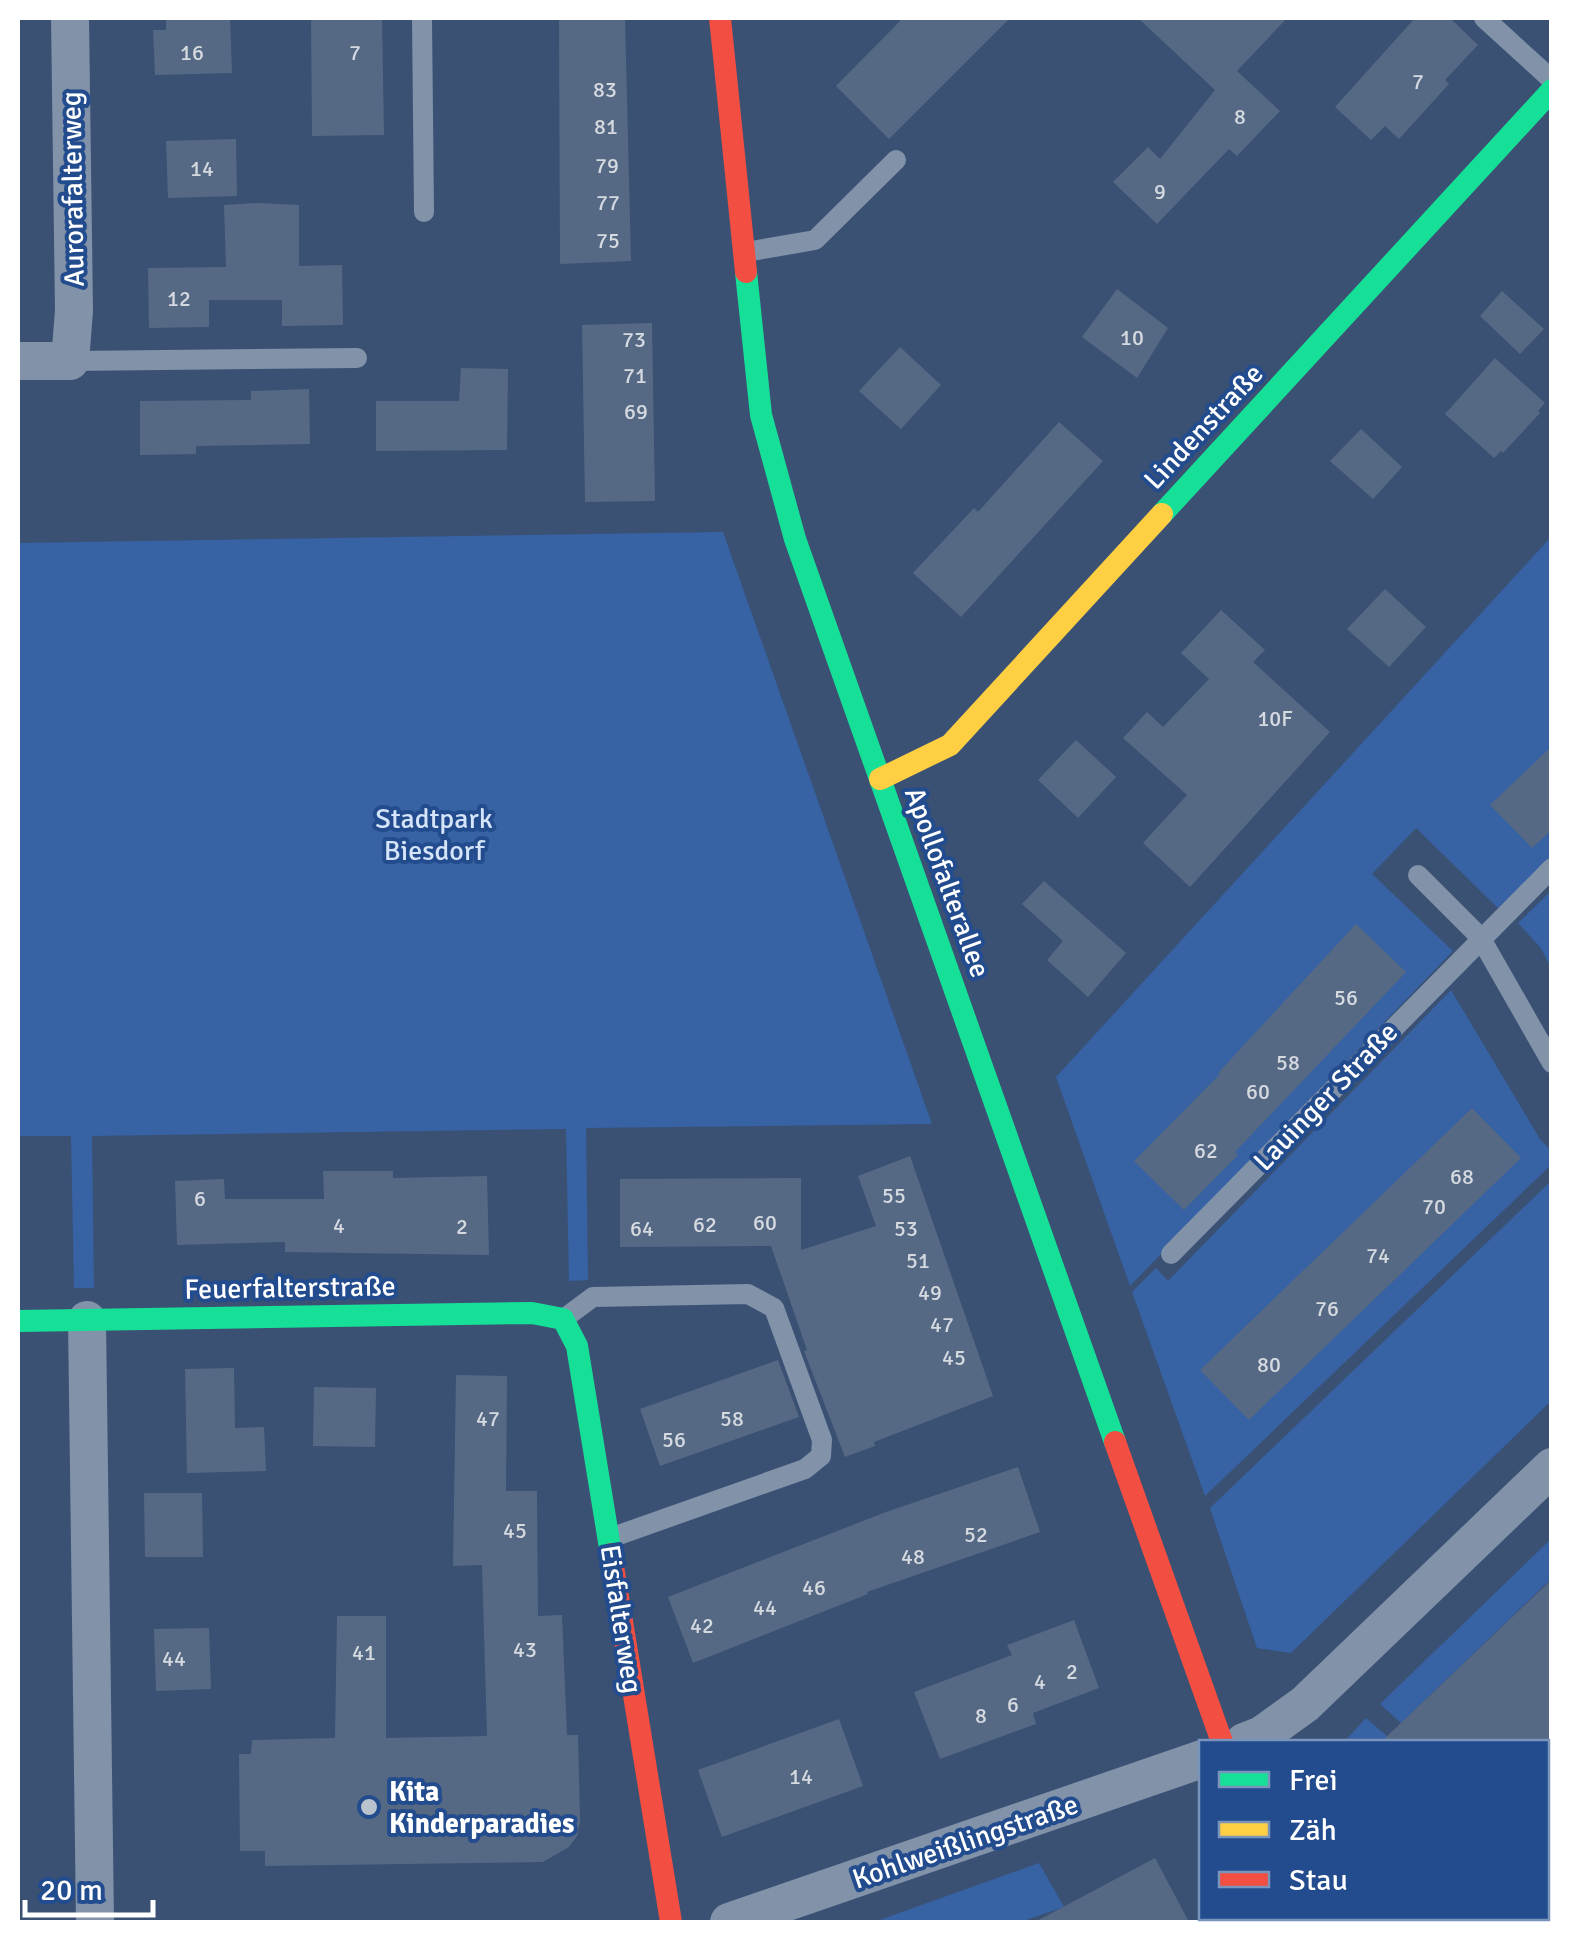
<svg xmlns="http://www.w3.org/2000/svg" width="1569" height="1940" viewBox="0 0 1569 1940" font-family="Signika,sans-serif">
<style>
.green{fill:#3762a4}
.building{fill:#566984}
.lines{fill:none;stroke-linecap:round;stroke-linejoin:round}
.lane{stroke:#8192a9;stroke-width:20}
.street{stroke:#8192a9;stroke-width:38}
.fast{stroke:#16e098;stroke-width:22}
.slow{stroke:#ffcf43;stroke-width:22}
.jam{stroke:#f24e42;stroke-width:22}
.poi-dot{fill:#bac2ce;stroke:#224c8d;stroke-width:4}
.labels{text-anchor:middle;stroke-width:8;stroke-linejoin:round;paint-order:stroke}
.number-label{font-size:22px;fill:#d5dae0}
.street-label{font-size:28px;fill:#fff;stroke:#224c8d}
.park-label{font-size:28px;fill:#d6e4f9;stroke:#224c8d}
.poi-label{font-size:28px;font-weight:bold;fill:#fff;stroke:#224c8d;text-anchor:start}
</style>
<rect width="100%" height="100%" fill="#3a5174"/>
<!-- green -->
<g class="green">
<path d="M723,532L932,1124L586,1128L588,1280L569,1281L566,1129L92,1136L94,1288H74L71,1136H18V543Z"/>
<path d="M1551,537V856L1498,908L1416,828L1372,874L1453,951L1130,1286L1056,1077Z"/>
<path d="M1551,891V967L1540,947L1518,923Z"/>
<path d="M1451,990L1540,1139L1551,1151V1165L1205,1496L1132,1292L1156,1268L1168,1281Z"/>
<path d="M1551,1181V1401L1291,1653L1257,1648L1210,1508Z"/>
<path d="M1549,1541L1551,1544V1579L1401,1723L1380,1704Z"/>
<path d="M1366,1718L1388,1737L1382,1742H1344Z"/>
<path d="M1039,1863L1064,1907L1020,1922H874Z"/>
</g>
<!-- building -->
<g class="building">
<path d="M166,18H230L232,73L155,75L153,30H166Z"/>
<path d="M311,18H382L384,135L312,136Z"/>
<path d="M559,18H625L631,261L560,264Z"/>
<path d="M903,18H1010L889,139L836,86Z"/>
<path d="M1138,18H1287L1237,71L1280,111L1237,156L1229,149L1157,224L1113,182L1148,147L1160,159L1215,90Z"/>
<path d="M1415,18H1450L1478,45L1445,80L1449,84L1399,139L1385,126L1371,140L1335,107Z"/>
<path d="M236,139L237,196L168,198L166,141Z"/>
<path d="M258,203L299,205V266L342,265L343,325L282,326V300H209V327L149,328L148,268L226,267L224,205Z"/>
<path d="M1117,289L1168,328L1137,378L1082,337Z"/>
<path d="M1502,291L1544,329L1520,354L1480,316Z"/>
<path d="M652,323L655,501L585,502L582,325Z"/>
<path d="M900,347L941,385L901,429L859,391Z"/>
<path d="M1495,358L1545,403L1538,411L1540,413L1503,453L1501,451L1494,458L1445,414Z"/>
<path d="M461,368L508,369L507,450L376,451V401H459Z"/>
<path d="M309,389L310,444L196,446V454L140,455V401L251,400V391Z"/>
<path d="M1059,422L1103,461L961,617L913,573L974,508L978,512Z"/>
<path d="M1361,429L1402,467L1373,499L1330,461Z"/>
<path d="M1385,589L1426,627L1389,667L1347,629Z"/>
<path d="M1221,610L1265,650L1253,662L1330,732L1190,887L1143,843L1187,795L1123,738L1147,712L1163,727L1209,679L1181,653Z"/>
<path d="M1076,740L1116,777L1078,818L1038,780Z"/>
<path d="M1552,746V830L1532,848L1490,805Z"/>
<path d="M1044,881L1126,953L1088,997L1047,960L1063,941L1022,904Z"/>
<path d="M1356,924L1406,972L1235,1152L1238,1155L1184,1210L1134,1161L1220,1074L1218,1073Z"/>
<path d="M1472,1108L1521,1158L1249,1420L1200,1370Z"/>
<path d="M910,1156L993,1396L874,1442L875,1446L845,1457L804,1351L807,1350L771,1246L620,1247V1179L801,1178V1250L876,1226L858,1176Z"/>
<path d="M323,1171H393V1178L487,1176L489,1255L285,1252V1242L177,1245L175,1181L224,1179L225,1199H324Z"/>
<path d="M778,1360L799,1417L660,1466L640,1409Z"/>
<path d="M234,1368L235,1428L264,1427L266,1471L187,1473L185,1369Z"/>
<path d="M456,1375L507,1376L506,1491H537L538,1616L562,1615L567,1735H578L580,1822L577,1836L569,1847L543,1862L265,1866V1851H240L239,1754H251L252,1740L335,1738L337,1616H386V1738L487,1736L482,1565L453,1566Z"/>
<path d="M314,1387L376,1388L375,1447L313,1446Z"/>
<path d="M1018,1467L1040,1532L867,1592L868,1594L693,1663L668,1597L886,1512Z"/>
<path d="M144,1493H202L203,1557H145Z"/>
<path d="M1552,1579V1742H1381Z"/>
<path d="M1074,1620L1099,1688L1033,1713L1036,1724L940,1759L914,1692L1012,1655L1007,1645Z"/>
<path d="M209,1628L211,1689L156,1691L154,1629Z"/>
<path d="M839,1719L863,1786L722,1837L698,1770Z"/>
<path d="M1155,1858L1189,1922H1035Z"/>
</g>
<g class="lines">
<!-- lane -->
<g class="lane">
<path d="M422,18L424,212"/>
<path d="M1484,18L1552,80"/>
<path d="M746,252L815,240L896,160"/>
<path d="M70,361L357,358"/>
<path d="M1418,875L1480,937L1552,1063"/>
<path d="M1171,1254L1552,868"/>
<path d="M566,1317L593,1297L748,1294L774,1308L822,1440L821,1456L805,1469L610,1538"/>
</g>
<!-- street -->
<g class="street">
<path d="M18,361H70L74,311L70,18"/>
<path d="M87,1320L95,1922"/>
<path d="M1244,1742L1262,1735L1305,1704L1552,1467"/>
<path d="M729,1922L1202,1759"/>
</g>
<!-- fast -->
<g class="fast">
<path d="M746,272L761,415L795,539L1115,1442"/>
<path d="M1162,514L1552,90"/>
<path d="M18,1321L532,1313L563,1319L577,1346L611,1554"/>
<path d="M1305,1918L1307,1922"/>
</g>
<!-- slow -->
<path class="slow" d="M880,779L950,745L1162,514"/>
<!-- jam -->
<g class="jam">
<path d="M720,18L746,272"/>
<path d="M1115,1442L1222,1742"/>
<path d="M611,1554L671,1922"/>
</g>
</g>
<!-- markers -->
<circle class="poi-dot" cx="369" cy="1807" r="10"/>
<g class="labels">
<!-- number labels -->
<g class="number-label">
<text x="192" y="60">16</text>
<text x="355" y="60">7</text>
<text x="1418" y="89">7</text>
<text x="605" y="97">83</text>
<text x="1240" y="124">8</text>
<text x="606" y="134">81</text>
<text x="607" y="173">79</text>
<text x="202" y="176">14</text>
<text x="1160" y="199">9</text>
<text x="608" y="210">77</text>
<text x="608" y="248">75</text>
<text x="179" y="306">12</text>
<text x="1132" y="345">10</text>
<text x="634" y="347">73</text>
<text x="635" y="383">71</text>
<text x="636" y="419">69</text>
<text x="1275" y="726">10F</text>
<text x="1346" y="1005">56</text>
<text x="1288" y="1070">58</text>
<text x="1258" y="1099">60</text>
<text x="1206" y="1158">62</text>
<text x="1462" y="1184">68</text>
<text x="894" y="1203">55</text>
<text x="200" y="1206">6</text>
<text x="1434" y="1214">70</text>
<text x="765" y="1230">60</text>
<text x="705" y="1232">62</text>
<text x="339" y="1233">4</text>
<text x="462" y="1234">2</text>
<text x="642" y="1236">64</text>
<text x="906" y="1236">53</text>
<text x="1378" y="1263">74</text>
<text x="918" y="1268">51</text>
<text x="930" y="1300">49</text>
<text x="1327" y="1316">76</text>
<text x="942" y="1332">47</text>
<text x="954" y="1365">45</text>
<text x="1269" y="1372">80</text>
<text x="488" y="1426">47</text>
<text x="732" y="1426">58</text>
<text x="674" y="1447">56</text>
<text x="515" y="1538">45</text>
<text x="976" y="1542">52</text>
<text x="913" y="1564">48</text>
<text x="814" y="1595">46</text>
<text x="765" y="1615">44</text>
<text x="702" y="1633">42</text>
<text x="525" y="1657">43</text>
<text x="364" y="1660">41</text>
<text x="174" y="1666">44</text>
<text x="1072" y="1679">2</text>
<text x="1040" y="1689">4</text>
<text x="1013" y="1712">6</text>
<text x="981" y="1723">8</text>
<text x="801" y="1784">14</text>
</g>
<!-- street labels -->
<g class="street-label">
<text transform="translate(72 189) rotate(-91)" y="10">Aurorafalterweg</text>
<text transform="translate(1203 426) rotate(-47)" y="10">Lindenstraße</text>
<text transform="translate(948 882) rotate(70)" y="10">Apollofalterallee</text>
<text transform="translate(1325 1096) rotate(-46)" y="10">Lauinger Straße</text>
<text transform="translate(290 1287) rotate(-1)" y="10">Feuerfalterstraße</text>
<text transform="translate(622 1619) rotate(81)" y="10">Eisfalterweg</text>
<text transform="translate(965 1841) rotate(-19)" y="10">Kohlweißlingstraße</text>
</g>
<!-- park labels -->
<g class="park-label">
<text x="434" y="828">Stadtpark<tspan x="434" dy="32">Biesdorf</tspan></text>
</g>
<!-- poi labels -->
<g class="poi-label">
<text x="389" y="1801">Kita<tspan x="389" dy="32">Kinderparadies</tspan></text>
</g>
</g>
<!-- border -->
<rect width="1569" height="1940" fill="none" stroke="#ffffff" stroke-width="40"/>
<!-- legend -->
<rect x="1199" y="1740" width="350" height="180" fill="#224c8d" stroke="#7a94bb" stroke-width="2.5"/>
<rect x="1219" y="1772" width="50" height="15" fill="#16e098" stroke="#7a94bb" stroke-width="2.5"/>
<text x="1289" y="1790" font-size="30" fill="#ffffff">Frei</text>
<rect x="1219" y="1822" width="50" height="15" fill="#ffcf43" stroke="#7a94bb" stroke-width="2.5"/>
<text x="1289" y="1840" font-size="30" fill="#ffffff">Zäh</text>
<rect x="1219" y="1872" width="50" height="15" fill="#f24e42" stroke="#7a94bb" stroke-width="2.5"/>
<text x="1289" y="1890" font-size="30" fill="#ffffff">Stau</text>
<!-- scale -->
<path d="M25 1900v15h128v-15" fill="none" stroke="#ffffff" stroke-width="5"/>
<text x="40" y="1900" font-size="30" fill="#ffffff" stroke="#224c8d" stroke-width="8" paint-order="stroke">20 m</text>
</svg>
